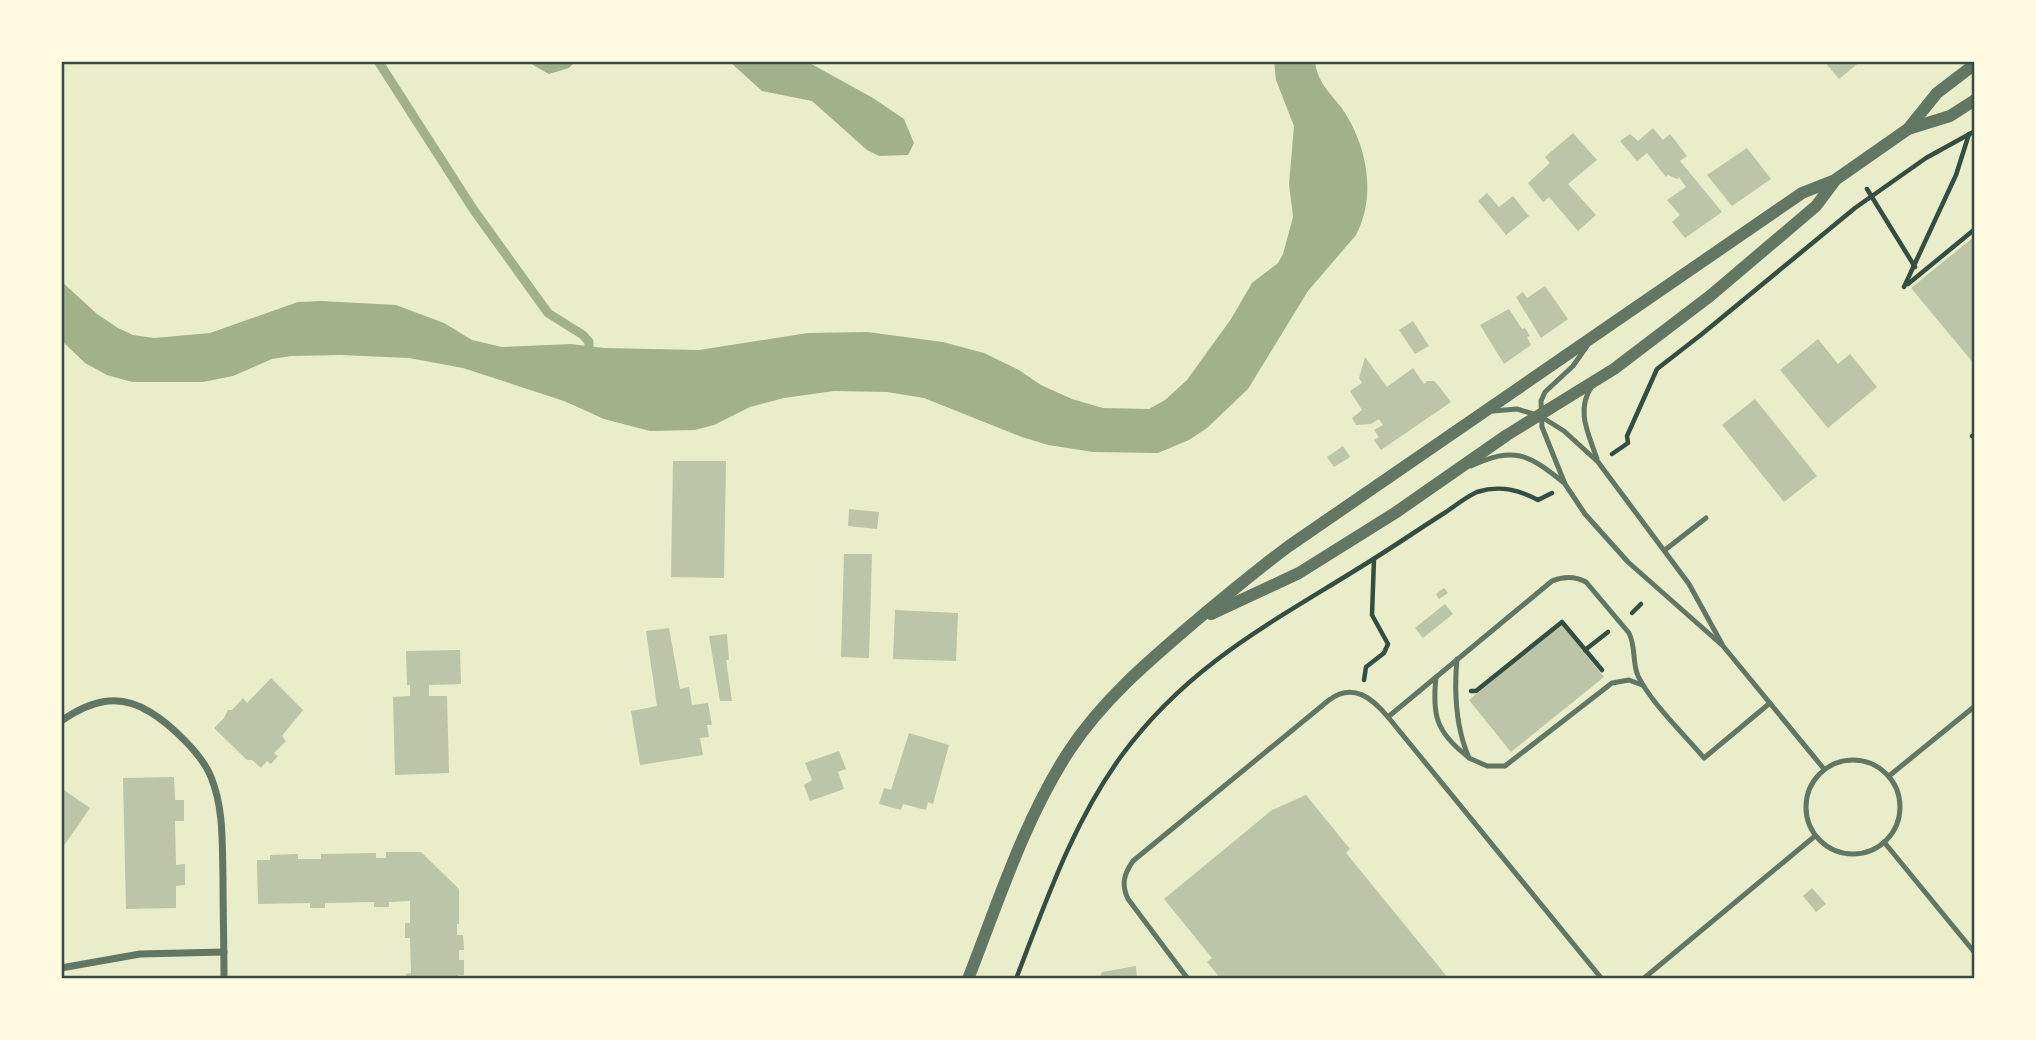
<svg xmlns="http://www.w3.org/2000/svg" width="2036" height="1040" viewBox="0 0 2036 1040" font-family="'Roboto Serif',serif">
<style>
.water{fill:#a3b18a}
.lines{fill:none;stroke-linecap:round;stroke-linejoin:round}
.stream{stroke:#a3b18a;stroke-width:9}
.building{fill:#bcc5a7}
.path{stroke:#344e41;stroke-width:4.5}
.service{stroke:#617663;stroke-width:5}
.minor{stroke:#617663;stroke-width:7}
.tertiary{stroke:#617663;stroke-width:12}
.neatline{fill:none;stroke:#344e41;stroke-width:2.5}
</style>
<rect width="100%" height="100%" fill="#e9edc9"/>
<!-- water -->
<g class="water">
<path d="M531,61H576L569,68L549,74L533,65Z"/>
<path d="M729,61H806L873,98L904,119L914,143L908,155L879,156L867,150L812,101L762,91Z"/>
<path d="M1274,61H1315C1317,81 1329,92 1341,107C1367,144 1377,195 1356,235L1308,291L1248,389L1207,428L1189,440L1158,453L1093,452L1048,445L1022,437L924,398L887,392L834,391L784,398L750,407L714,425L695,430L650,431L604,419L564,401L463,368L409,358L341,355L291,356L272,359L233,376L203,382H132L107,375L85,363L61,340V281L97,314L118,328L133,335L154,338L210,333L298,302L321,301L396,305L444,323L472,340L502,347L571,344L604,348L699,350L808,333L867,332L943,342L984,353L1019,370L1041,385L1072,399L1103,408L1149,409L1165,400L1187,380L1231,319L1252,283L1278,263L1283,254L1293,217L1289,184L1294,126L1276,80Z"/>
</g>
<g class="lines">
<!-- stream -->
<path class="stream" d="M378,61L473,209L548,313L583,335L589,342V357"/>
</g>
<!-- building -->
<g class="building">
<path d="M1824,61H1861L1839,79Z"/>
<path d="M1653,128L1663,140L1670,134L1687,156L1680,161L1722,212L1685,238L1672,222L1680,215L1667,200L1686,187L1679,177L1677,179L1668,175L1666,177L1647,153L1637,161L1620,141L1630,134L1638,141Z"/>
<path d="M1573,133L1597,160L1568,184L1596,215L1578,231L1549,197L1543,202L1528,183L1550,163L1545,157Z"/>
<path d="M1747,148L1771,179L1732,206L1707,175Z"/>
<path d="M1487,193L1499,207L1513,196L1529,216L1506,235L1478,201Z"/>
<path d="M1975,236V365L1911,288Z"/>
<path d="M1545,286L1568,319L1541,338L1516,297L1523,292L1527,298Z"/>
<path d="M1509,309L1522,329L1525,328L1530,336L1527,337L1531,345L1504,364L1480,325Z"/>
<path d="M1413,321L1429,346L1415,354L1399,330Z"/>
<path d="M1818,339L1838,364L1850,354L1877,387L1828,428L1780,370Z"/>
<path d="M1365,357L1387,387L1413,368L1424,384L1427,381H1434L1438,385L1451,402L1381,450L1374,440L1379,437L1374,430L1383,425L1379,419L1371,424L1356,425L1352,418L1362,410L1350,391L1362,383L1359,378Z"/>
<path d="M1755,399L1817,476L1784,502L1722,425Z"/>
<path d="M1343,446L1350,457L1334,467L1327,457Z"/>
<path d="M673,461H726L724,578L671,577Z"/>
<path d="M849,509L879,512L877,529L848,526Z"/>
<path d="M844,554H872L869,658L841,657Z"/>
<path d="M1444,588L1448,593L1439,599L1436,594Z"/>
<path d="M1445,604L1453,614L1423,638L1415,628Z"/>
<path d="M895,610L958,613L956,661L893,659Z"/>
<path d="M1561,624L1604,677L1511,752L1469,700Z"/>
<path d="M669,628L680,689L689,687L692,705L708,703L712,725H707L709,737L700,738L703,755L640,765L631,711L657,706L646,631Z"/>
<path d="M727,634L729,660H726L732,701H720L709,636Z"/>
<path d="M460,650L461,684L429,685V696H447L449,773L395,775L393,697L410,696V685H407L406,651Z"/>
<path d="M271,678L303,710L282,736L286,741L274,753L278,756L271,764L267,761L261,768L252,760H247L214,728L224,718L228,710H232L243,698L247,703Z"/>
<path d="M909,733L949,745L933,804L928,802L926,810L903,804L901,810L879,804L884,788L891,790Z"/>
<path d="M839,751L846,769L838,772L844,789L810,801L804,785L812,780L805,763Z"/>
<path d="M174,777L175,800H184V821H175L176,865L185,864V885L176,886V908L126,909L123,778Z"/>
<path d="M61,788L90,808L63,847L61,846Z"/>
<path d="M1306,795L1350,849L1346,853L1449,979H1221L1207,962L1212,958L1164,899L1272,810Z"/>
<path d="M386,852H421L459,889V924H457V935H463L464,950H459V960H464V975H458V979H406V974L411,973L410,938H405V923H410V901L389,902V907H374V902L325,903V908H310V903L258,904L257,860H270V855L298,854V859H321V854L376,853V858H386Z"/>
<path d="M1812,888L1826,904L1816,912L1803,896Z"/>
<path d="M1136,966L1137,979H1099L1102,972Z"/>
</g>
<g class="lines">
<!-- path -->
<g class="path">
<path d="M1867,189L1915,267"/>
<path d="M1908,284L1975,229"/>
<path d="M1904,287L1956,175L1969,134"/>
<path d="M1972,436L1975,434"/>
<path d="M1612,454L1628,443L1627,436L1657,369L1702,334L1855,208L1926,158L1975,131"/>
<path d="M1632,613L1641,604"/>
<path d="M1585,650L1608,632"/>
<path d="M1364,680L1366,667L1384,653L1388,644L1372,615L1374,559"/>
<path d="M1471,691H1476L1562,622L1602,670"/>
<path d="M1016,979C1046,901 1073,822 1122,755C1192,660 1279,619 1375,558C1399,543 1422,527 1446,512C1456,505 1466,497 1477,492C1499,485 1518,489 1538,500L1552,493"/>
</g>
<!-- service -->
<g class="service">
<path d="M1587,346L1573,366L1545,392L1541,401L1542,427L1565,484L1585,514L1628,562L1723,646L1824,769"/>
<path d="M1592,386C1575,411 1589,434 1597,459"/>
<path d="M1493,411L1517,409L1540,416L1564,431L1598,462L1689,584L1722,644"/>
<path d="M1471,466C1514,446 1528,454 1563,482"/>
<path d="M1665,550L1706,518"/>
<path d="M1457,659C1454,692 1456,728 1469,758L1487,766H1505L1612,683L1629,680L1642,685"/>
<path d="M1436,677C1432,715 1436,732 1467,756"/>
<path d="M1388,717L1552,581C1564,576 1575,576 1586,582L1629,633C1636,647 1632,662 1638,676C1652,704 1683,733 1704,758L1770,703"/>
<circle cx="1853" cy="807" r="47"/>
<path d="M1889,776L1975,706"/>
<path d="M1884,842L1975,953"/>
<path d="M1188,979L1128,899C1121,884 1124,874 1133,861L1329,700C1353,682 1372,698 1388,717L1602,979"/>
<path d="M1643,979L1815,836"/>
</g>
<!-- minor -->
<g class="minor">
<path d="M61,721C90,701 118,692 150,712C170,724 202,754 211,777C224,809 222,843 223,877C223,911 224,945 224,979"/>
<path d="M61,968L140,954L224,952"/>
</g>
<!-- tertiary -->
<g class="tertiary">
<path d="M1908,129L1950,116L1975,100"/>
<path d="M1211,614L1299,573L1395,513L1507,435L1614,369L1710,296L1816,206L1834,182"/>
<path d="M968,979C998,903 1024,820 1069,751C1103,699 1151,659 1198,619C1228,594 1258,569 1289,546L1802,193L1835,180L1908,129L1937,93L1975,64"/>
</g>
</g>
<!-- border -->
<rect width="2036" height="1040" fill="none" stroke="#fefae0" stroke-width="126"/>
<rect x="63" y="63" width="1910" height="914" class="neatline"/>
</svg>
